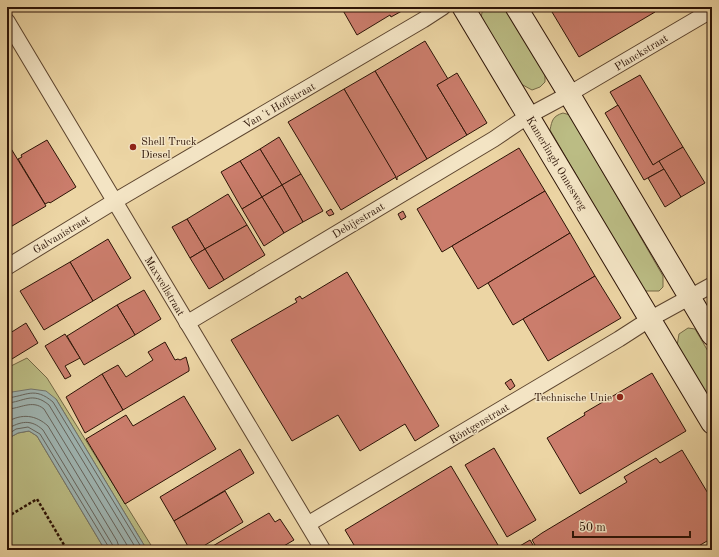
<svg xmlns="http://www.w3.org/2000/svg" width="719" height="557" viewBox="0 0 719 557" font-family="'Old Standard TT',serif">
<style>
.green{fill:#bbbc84;stroke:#746845}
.water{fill:#9fb5b2;stroke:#71746d}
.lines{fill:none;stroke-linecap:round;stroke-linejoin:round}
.shore{stroke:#66645c;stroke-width:1}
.building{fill:#cb7d6c;stroke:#2c1306}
.street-casing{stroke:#5c442e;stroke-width:17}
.secondary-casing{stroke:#2c1306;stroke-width:23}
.path{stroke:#2c1306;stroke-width:2.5;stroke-dasharray:3 2;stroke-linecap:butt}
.street{stroke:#f3e4c4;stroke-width:15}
.secondary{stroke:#f3e4c4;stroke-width:21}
.poi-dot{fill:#8f2418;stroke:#f3e4c4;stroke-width:1.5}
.labels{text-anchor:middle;stroke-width:3;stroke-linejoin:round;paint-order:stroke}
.street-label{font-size:11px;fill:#2c1306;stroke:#f3e4c4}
.poi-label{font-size:11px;fill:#2c1306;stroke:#f3e4c4;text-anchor:start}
</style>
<rect width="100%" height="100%" fill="#ecd5a4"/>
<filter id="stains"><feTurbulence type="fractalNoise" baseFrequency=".005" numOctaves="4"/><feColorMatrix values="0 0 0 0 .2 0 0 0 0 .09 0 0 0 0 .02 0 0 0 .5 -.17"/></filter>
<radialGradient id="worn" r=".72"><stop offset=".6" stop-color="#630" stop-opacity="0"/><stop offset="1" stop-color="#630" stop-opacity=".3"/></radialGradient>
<!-- green -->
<g class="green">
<path d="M483,7H505L545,74V82L540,87L532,90L521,84L481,18Z"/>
<path d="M563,113L570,115L663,276V287L659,291H644L550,130C552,120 553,116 563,113Z"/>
<path d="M688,328L695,329L712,358V405L677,346L679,334Z"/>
<path d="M27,358L47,378L154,550H147L56,399L7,395V368Z"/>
<path d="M29,431L37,436L105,550H7V439L18,433Z"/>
</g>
<!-- water -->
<path class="water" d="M31,389L46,391L56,399L147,550H105L37,436L29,431L18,433L7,439V395L12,392Z"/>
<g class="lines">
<!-- shore -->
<g class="shore">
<path d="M7,398C27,396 34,386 53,402L143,550"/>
<path d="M7,403C24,402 32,391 49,405L137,550"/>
<path d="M7,409C20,409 32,399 44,409L130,550"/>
<path d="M7,422C22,413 36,415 48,426L117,541L120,550"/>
<path d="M7,429C21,421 31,419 43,430L112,544L114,550"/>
<path d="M7,435L16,429L28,427L40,434L108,546V550"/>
</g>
</g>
<!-- building -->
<g class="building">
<path d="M341,7H409L391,17L390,15L357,35Z"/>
<path d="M549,7H652L655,12L579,57Z"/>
<path d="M425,41L448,79L437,85L467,135L427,159L375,71Z"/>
<path d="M375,71L427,159L397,177V180L344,89Z"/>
<path d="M457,73L487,123L467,135L437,85Z"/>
<path d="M640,75L683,147L653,165L610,92Z"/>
<path d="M344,89L396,177L341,210L288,122Z"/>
<path d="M618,105L653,165L659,161L664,169L644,180L605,113Z"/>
<path d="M279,137L301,174L282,185L260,149Z"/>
<path d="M47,140L76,187L50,203L49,202L45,204L18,159L22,157L21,155Z"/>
<path d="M7,142L46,206L7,229Z"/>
<path d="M683,147L705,183L681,197L659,161Z"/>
<path d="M519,148L545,191L442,252L417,209Z"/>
<path d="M260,149L282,185L262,197L240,161Z"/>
<path d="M240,161L262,197L242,209L221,172Z"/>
<path d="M664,169L681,197L665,207L648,178Z"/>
<path d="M301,174L323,211L303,222L282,185Z"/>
<path d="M282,185L303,222L284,233L262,197Z"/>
<path d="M545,191L570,233L478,289L452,246Z"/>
<path d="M228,194L247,225L205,249L187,219Z"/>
<path d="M262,197L284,233L264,246L242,209Z"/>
<path d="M331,209L334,214L329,216L326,212Z"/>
<path d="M403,211L406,217L401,220L398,214Z"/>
<path d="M187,219L205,249L190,258L172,227Z"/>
<path d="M247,225L265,255L224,280L205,249Z"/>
<path d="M570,233L595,276L513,325L488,283Z"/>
<path d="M108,239L131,278L93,301L70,262Z"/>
<path d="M205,249L224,280L209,289L190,258Z"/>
<path d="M70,262L93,301L44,330L20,291Z"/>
<path d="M347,272L439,426L415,441L405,424L360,451L338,415L292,441L231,340L297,302L295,299L300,296L302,299Z"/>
<path d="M595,276L621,318L548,361L523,319Z"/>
<path d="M144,290L161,319L135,335L117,305Z"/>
<path d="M117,305L135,335L84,365L67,336Z"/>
<path d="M26,323L38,343L7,362V335Z"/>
<path d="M65,334L80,358L65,366L71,376L65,379L45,346Z"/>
<path d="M165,342L175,360L178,359L180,360L186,357L189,368V371L123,410L102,374L118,365L126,377L153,360L148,352Z"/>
<path d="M652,373L686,431L580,494L547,438L585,415L584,413Z"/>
<path d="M102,374L123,410L85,433L66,397Z"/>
<path d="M511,379L515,386L510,390L505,383Z"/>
<path d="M184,396L216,449L125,504L86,439L126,415L133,426Z"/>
<path d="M494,448L536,520L507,537L465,465Z"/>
<path d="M240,449L254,473L174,521L160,497Z"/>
<path d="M682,450L712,500V538L692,550H538L532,540L542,533L627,482L624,477L656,458L660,463Z"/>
<path d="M451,466L498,545L490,550H357L345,530Z"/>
<path d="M225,491L243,522L197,550H190L174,521Z"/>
<path d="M269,513L275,522L280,519L294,540L277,550H206Z"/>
<path d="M530,540L536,550H513Z"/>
</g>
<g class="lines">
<!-- street casing -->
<g class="street-casing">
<g id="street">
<path d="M7,21L323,550"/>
<path d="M7,267L115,201L423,20L443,7"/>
<path d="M187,323L494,139L528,116L569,94L712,10"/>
<path d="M308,524L619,339L650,319L712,285"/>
</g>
</g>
<!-- secondary casing -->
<g class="secondary-casing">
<g id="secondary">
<path d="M463,7L712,423"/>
<path d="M516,7L569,94L712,335"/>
</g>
</g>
<!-- path -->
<path class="path" d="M7,517L37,499L67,550"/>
<!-- street -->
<use href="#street" class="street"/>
<!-- secondary -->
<use href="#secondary" class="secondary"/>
</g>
<!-- markers -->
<g class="poi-dot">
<circle cx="133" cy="147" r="4"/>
<circle cx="620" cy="397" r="4"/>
</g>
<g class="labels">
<!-- street labels -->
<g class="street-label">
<text transform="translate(641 52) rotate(-31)" y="4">Planckstraat</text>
<text transform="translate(279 105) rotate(-30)" y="4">Van 't Hoffstraat</text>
<text transform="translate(557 163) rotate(59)" y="4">Kamerlingh Onnesweg</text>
<text transform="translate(358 220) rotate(-31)" y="4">Debijestraat</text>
<text transform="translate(61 234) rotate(-31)" y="4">Galvanistraat</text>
<text transform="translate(165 286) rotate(59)" y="4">Maxwellstraat</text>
<text transform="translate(479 423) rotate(-31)" y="4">Röntgenstraat</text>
</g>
<!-- poi labels -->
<g class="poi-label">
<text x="141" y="145">Shell Truck<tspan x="141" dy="13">Diesel</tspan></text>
<text x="612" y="401" text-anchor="end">Technische Unie</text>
</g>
</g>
<!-- margin -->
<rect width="719" height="557" fill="none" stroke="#ecd5a4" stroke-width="24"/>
<rect x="8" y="8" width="703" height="541" fill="none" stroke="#2c1306" stroke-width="2"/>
<rect x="12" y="12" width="695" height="533" fill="none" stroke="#2c1306"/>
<!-- scale -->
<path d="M573 531v6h117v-6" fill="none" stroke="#2c1306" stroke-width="2"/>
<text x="579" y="531" font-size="12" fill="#2c1306" stroke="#f3e4c4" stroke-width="3" paint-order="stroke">50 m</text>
<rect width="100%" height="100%" filter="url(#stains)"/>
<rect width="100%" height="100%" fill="url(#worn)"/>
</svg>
